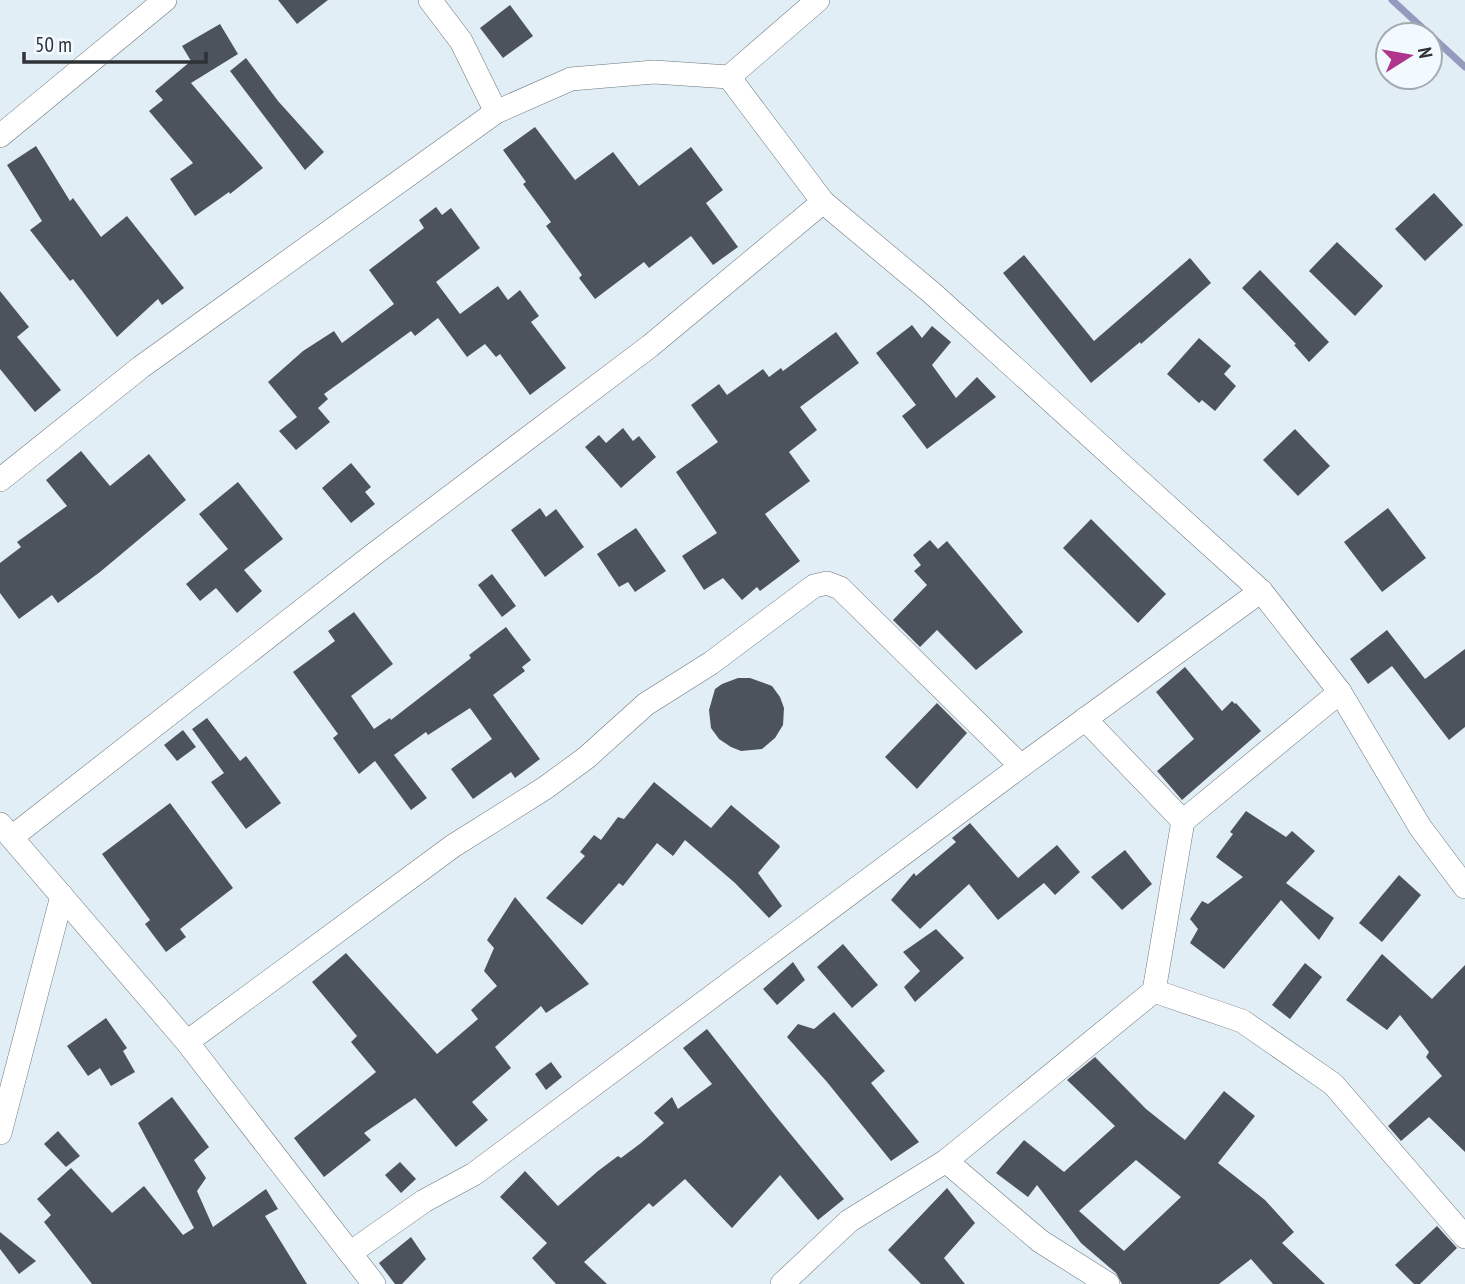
<svg xmlns="http://www.w3.org/2000/svg" width="1465" height="1284" viewBox="0 0 1465 1284" font-family="'PT Sans Narrow',sans-serif">
<style>
.lines{fill:none;stroke-linecap:round;stroke-linejoin:round}
.stream{stroke:#949abe;stroke-width:7}
.building{fill:#4d535c;fill-rule:evenodd}
.minor-casing{stroke:#6b767d;stroke-width:24}
.minor{stroke:#fff;stroke-width:23}
</style>
<rect width="100%" height="100%" fill="#e2eef6"/>
<g class="lines">
<!-- stream -->
<path class="stream" d="M1392,0L1465,67"/>
</g>
<!-- building -->
<g class="building">
<path d="M278,0H328L297,24Z"/>
<path d="M510,5L533,36L503,58L480,28Z"/>
<path d="M220,24L238,54L191,83L263,168L230,194L229,192L195,216L170,179L193,163L149,111L163,100L155,91L191,61L182,46Z"/>
<path d="M246,58L278,101L324,152L305,170L230,71Z"/>
<path d="M535,127L575,180L613,152L639,186L691,147L723,190L706,203L738,247L713,265L691,236L649,268L644,262L595,299L579,278L582,275L546,226L551,222L523,184L526,182L503,150Z"/>
<path d="M36,146L70,201L73,198L101,237L127,216L184,288L162,305L158,299L117,337L73,279L70,281L30,230L42,221L7,165Z"/>
<path d="M1434,193L1463,225L1425,261L1395,229Z"/>
<path d="M436,207L442,215L451,208L480,248L436,282L460,314L498,286L508,300L520,290L539,316L531,322L566,368L530,395L500,354L496,357L485,344L467,357L438,318L415,336L411,331L324,394L328,399L318,408L330,422L296,450L279,431L297,417L268,382L303,351L334,331L342,343L394,304L369,270L424,228L419,220Z"/>
<path d="M1337,242L1383,286L1355,316L1309,271Z"/>
<path d="M1024,255L1094,341L1190,258L1211,283L1141,344L1140,342L1091,383L1003,273Z"/>
<path d="M1260,270L1329,342L1309,362L1294,345L1296,344L1242,288Z"/>
<path d="M0,291L29,327L17,337L61,390L35,412L0,369Z"/>
<path d="M912,325L922,338L932,326L951,342L932,365L956,398L977,377L996,397L927,449L902,416L916,405L876,353Z"/>
<path d="M836,332L859,363L800,407L817,430L789,452L810,481L765,514L800,561L760,591L757,587L742,600L723,578L704,590L682,556L717,533L676,472L718,442L691,405L719,384L727,395L763,369L769,377L781,368L783,371Z"/>
<path d="M1199,338L1231,366L1224,374L1236,386L1215,411L1202,400L1199,403L1167,374Z"/>
<path d="M623,428L633,441L639,436L656,457L621,488L585,447L599,435L606,443Z"/>
<path d="M1295,429L1330,466L1298,496L1263,460Z"/>
<path d="M81,451L110,486L149,454L186,500L100,572L58,603L52,595L19,619L0,593V563L21,547L17,542L67,506L46,480Z"/>
<path d="M351,463L371,487L365,492L375,504L351,523L322,488Z"/>
<path d="M238,482L283,539L244,570L262,591L237,613L216,588L200,601L186,584L228,549L199,514Z"/>
<path d="M540,508L546,517L556,509L584,547L545,577L511,530Z"/>
<path d="M1388,508L1426,558L1382,592L1344,542Z"/>
<path d="M1091,519L1166,594L1138,623L1063,548Z"/>
<path d="M636,528L666,571L635,592L628,582L619,587L597,554Z"/>
<path d="M930,540L938,549L947,541L1023,632L976,670L937,630L920,647L893,620L927,585L914,571L921,565L913,555Z"/>
<path d="M492,574L516,606L502,617L478,585Z"/>
<path d="M354,612L393,664L351,696L374,729L390,718L391,720L471,658L469,655L506,627L531,660L522,667L525,671L493,695L540,759L515,778L511,772L473,799L451,769L492,739L470,708L428,735L426,732L394,755L427,798L411,810L375,761L359,774L333,738L338,734L293,672L335,641L328,631Z"/>
<path d="M1387,630L1425,679L1465,649V727L1449,740L1392,666L1368,684L1350,659Z"/>
<path d="M1185,667L1222,711L1232,701L1235,704L1236,703L1261,731L1182,800L1157,771L1194,739L1156,692Z"/>
<path d="M738,678H750L772,686L780,697L784,708L783,725L775,738L762,749L741,751L731,747L719,739L711,728L709,710L715,689L722,684Z"/>
<path d="M937,703L967,733L917,789L885,757Z"/>
<path d="M207,718L240,761L246,756L281,803L246,829L211,782L224,773L192,729Z"/>
<path d="M183,730L196,747L177,761L164,745Z"/>
<path d="M654,782L711,828L731,805L779,845L780,847L758,873L782,906L769,918L735,883L685,840L673,856L657,843L623,886L619,883L582,925L546,898L585,856L580,852L594,835L601,840L618,817L624,819Z"/>
<path d="M170,803L233,888L180,929L186,937L166,952L145,924L150,920L102,854Z"/>
<path d="M1246,811L1286,837L1292,831L1315,851L1286,883L1334,918L1319,940L1281,900L1224,969L1190,943L1198,929L1190,919L1202,901L1208,904L1243,877L1216,857L1233,834L1230,832Z"/>
<path d="M970,823L1018,878L1057,845L1080,872L1055,895L1044,883L998,920L969,884L920,929L891,900L914,873L916,876L956,842L952,838Z"/>
<path d="M1125,850L1152,884L1122,910L1091,877Z"/>
<path d="M1399,875L1421,895L1382,942L1359,923Z"/>
<path d="M515,897L589,984L546,1013L541,1006L495,1047L511,1068L472,1102L488,1120L456,1147L415,1098L364,1133L371,1140L324,1177L294,1138L376,1072L351,1042L357,1036L312,982L346,953L437,1054L478,1019L471,1010L497,986L484,971L494,948L487,940Z"/>
<path d="M936,929L964,958L915,1002L904,987L920,971L903,952Z"/>
<path d="M843,944L878,985L852,1008L817,967Z"/>
<path d="M1382,954L1432,999L1465,965V1152L1429,1117L1401,1141L1388,1126L1442,1076L1426,1057L1429,1052L1400,1015L1387,1030L1346,1000Z"/>
<path d="M793,962L805,980L777,1005L763,989Z"/>
<path d="M1305,963L1322,977L1290,1019L1272,1005Z"/>
<path d="M834,1012L885,1071L871,1083L919,1142L891,1161L827,1082L787,1037L798,1024L814,1029Z"/>
<path d="M106,1018L127,1048L123,1051L135,1072L111,1086L100,1068L88,1076L67,1046Z"/>
<path d="M707,1029L774,1114L844,1199L818,1220L780,1175L732,1228L685,1179L653,1207L649,1203L584,1262L607,1284H556L532,1258L547,1243L500,1197L525,1171L558,1206L598,1171L618,1156L621,1158L641,1143L664,1123L654,1113L672,1097L678,1109L712,1084L683,1048Z"/>
<path d="M1095,1057L1146,1109L1185,1140L1224,1091L1255,1116L1218,1163L1265,1200L1294,1232L1282,1243L1325,1284H1273L1251,1259L1219,1284H1122L1116,1273L1081,1243L1037,1185L1028,1197L996,1173L1024,1140L1064,1172L1115,1126L1067,1080ZM1136,1160L1181,1197L1124,1251L1079,1211Z"/>
<path d="M551,1062L562,1077L546,1090L535,1074Z"/>
<path d="M172,1097L209,1147L194,1160L206,1178L197,1191L213,1227L266,1189L278,1209L265,1216L307,1284H92L44,1222L51,1215L37,1199L71,1168L112,1213L144,1186L183,1235L194,1228L138,1123Z"/>
<path d="M58,1131L80,1156L66,1167L44,1144Z"/>
<path d="M400,1162L416,1179L401,1193L385,1175Z"/>
<path d="M947,1188L975,1223L944,1258L965,1284H921L888,1250Z"/>
<path d="M1437,1226L1457,1248L1420,1284H1414L1395,1265Z"/>
<path d="M0,1232L36,1261L19,1274L0,1249Z"/>
<path d="M411,1237L426,1259L402,1284H395L379,1263Z"/>
</g>
<g class="lines">
<!-- minor casing -->
<g class="minor-casing">
<g id="minor">
<path d="M430,0L461,41L496,112"/>
<path d="M729,77L823,202L932,293L1261,591L1340,692L1420,827L1465,887"/>
<path d="M0,136L165,0"/>
<path d="M0,480L141,367L496,112L571,79L654,72L729,77L818,0"/>
<path d="M1183,821L1340,692"/>
<path d="M0,824L187,1042L374,1284"/>
<path d="M12,837L373,555L650,346L823,202"/>
<path d="M1154,991L1242,1021L1333,1084L1465,1237"/>
<path d="M187,1042L453,846L545,788L586,758L646,704L711,663L814,586L827,583L840,588L1021,766"/>
<path d="M0,1133L62,896"/>
<path d="M946,1161L1040,1241L1108,1284"/>
<path d="M350,1253L424,1201L474,1174L1021,766L1261,591"/>
<path d="M782,1284L849,1221L946,1161L1154,991L1183,821L1085,719"/>
</g>
</g>
<!-- minor -->
<use href="#minor" class="minor"/>
</g>
<!-- north arrow -->
<g transform="translate(1409 56) rotate(79)"><circle r="33" fill="#f3faff" stroke="#a4aaae" stroke-width="2"/>
<path d="M0-5L12 26L0 18L-12 26Z" fill="#ae368b"/>
<text y="-10" font-size="19" font-weight="bold" text-anchor="middle" fill="#2e3235">N</text>
</g>
<!-- scale -->
<path d="M24 52v10h182v-10" fill="none" stroke="#2e3235" stroke-width="3.5"/>
<text x="35" y="52" font-size="21" fill="#2e3235" stroke="#f3faff" stroke-width="5" paint-order="stroke">50 m</text>
</svg>
